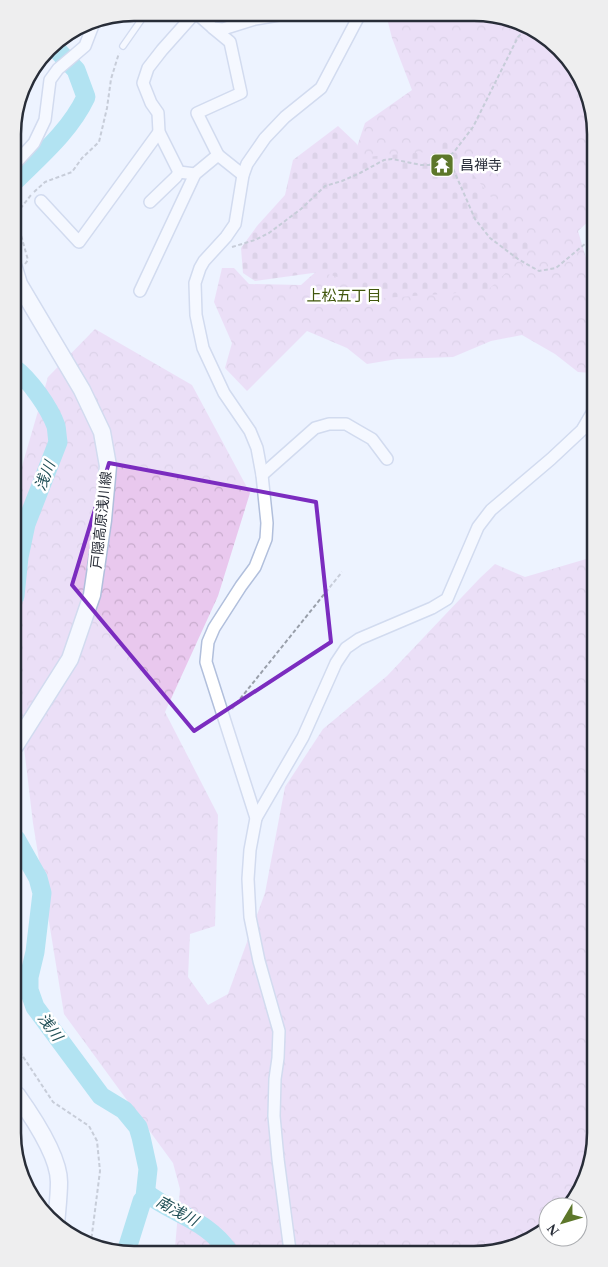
<svg xmlns="http://www.w3.org/2000/svg" width="608" height="1267" viewBox="0 0 608 1267" font-family="'Times New Roman','Noto Sans JP',serif">
<style>
.forest{fill:url(#forest-crowns)}
.cemetery{fill:url(#cemetery-stones)}
.lines{fill:none;stroke-linecap:round;stroke-linejoin:round}
.river{stroke:#6ad1e3;stroke-width:19}
.service-casing{stroke:#b1bfdc;stroke-width:8}
.minor-casing{stroke:#b1bfdc;stroke-width:14}
.secondary-casing{stroke:#b1bfdc;stroke-width:19}
.path{stroke:#999faa;stroke-width:2;stroke-dasharray:4 2.5;stroke-linecap:butt}
.service{stroke:#fff;stroke-width:5.5}
.minor{stroke:#fff;stroke-width:11}
.secondary{stroke:#fff;stroke-width:16}
.marked{fill:none;stroke:#7b2cbf;stroke-width:4;stroke-linejoin:round}
.labels{text-anchor:middle;stroke-width:5;stroke-linejoin:round;paint-order:stroke}
.poi-label{font-size:14px;fill:#282d38;stroke:#fff;text-anchor:start}
.street-label{font-size:14px;fill:#282d38;stroke:#fff}
.neighbourhood-label{font-size:15px;fill:#41570d;stroke:#fff}
.water-label{font-size:15px;font-style:italic;fill:#215057;stroke:#fff}
.rim{fill:none;stroke:#282d38;stroke-width:2.5}
</style>
<defs>
<pattern id="forest-crowns" width="20" height="18" patternUnits="userSpaceOnUse" patternTransform="scale(1.25)"><rect width="20" height="18" fill="#e9c8ee"/><path d="M2 6a3 3 0 1 1 6 0M12 15a3 3 0 1 1 6 0" fill="none" stroke="#c8accd"/></pattern>
<pattern id="cemetery-stones" width="16" height="16" patternUnits="userSpaceOnUse" patternTransform="scale(1.25)"><rect width="16" height="16" fill="#e9c8ee"/><path d="M2 7V4a2 2 0 0 1 4 0v3zM10 15v-3a2 2 0 0 1 4 0v3z" fill="#c8accd"/></pattern>
</defs>
<rect width="100%" height="100%" fill="#edf3ff"/>
<!-- forest -->
<g class="forest">
<path d="M386,14L497,15L554,43L591,103L592,218L578,231L592,278V373L578,372L555,354L522,335L491,341L453,357L397,359L367,364L347,348L307,331L247,391L225,368L232,343L214,302L222,268H234L249,284L301,285L320,268L333,217L365,123L412,90L392,38Z"/>
<path d="M95,329L192,385L250,493L218,596L165,712L218,815L215,926L190,934L188,977L208,1005L228,994L265,893L285,787L323,729L387,676L480,578L495,564L525,577L593,557L594,720L590,724L594,736L595,1141L570,1207H548V1228L542,1234L505,1250L173,1252L175,1248L180,1189L173,1163L64,1014L33,823L15,672V490L48,377Z"/>
</g>
<!-- cemetery -->
<path class="cemetery" d="M338,126L356,143L365,157L427,152L446,140L531,248L487,291L368,299L348,280L320,272L255,281L243,273L241,248L257,226L285,195L293,160Z"/>
<g class="lines">
<!-- river -->
<g class="river">
<path d="M14,182C40,156 70,131 86,97L76,70L58,51L53,44"/>
<path d="M14,368C30,380 49,407 56,426C57,431 57,437 58,442L26,524L19,557L15,596"/>
<path d="M16,839L38,878L42,893L35,952L29,977V990L35,1007L101,1096L124,1110L138,1127L141,1137L148,1169L145,1197L142,1201L126,1252"/>
<path d="M146,1193C175,1215 207,1220 229,1252"/>
</g>
<!-- service casing -->
<g class="service-casing">
<path id="service" d="M123,46L146,13"/>
</g>
<!-- minor casing -->
<g class="minor-casing">
<g id="minor">
<path d="M196,13L213,28L223,29L255,19L291,13"/>
<path d="M213,28L230,42L241,93L197,113L218,155"/>
<path d="M14,165L34,143L45,120L50,80L58,69L85,46L95,20"/>
<path d="M195,174L179,172L159,132L158,113L151,103L143,83L148,68L162,50L195,13"/>
<path d="M41,201L79,242L159,132"/>
<path d="M150,202L176,177L179,172"/>
<path d="M140,291L195,174L218,155L243,175"/>
<path d="M262,475L315,428L329,424H346L358,431L372,439L387,459"/>
<path d="M256,818L303,737L336,663L346,648L359,639L432,608L447,599L478,527L491,510L551,459L582,430L592,413"/>
<path d="M290,1251L278,1159L274,1116L275,1079L278,1058L279,1031L259,961L250,917L248,879L250,850L256,818L206,662L208,642L214,628L241,586L255,567L266,539L267,523L262,475L257,448L250,431L224,393L203,348L196,315L195,283L200,268L204,261L226,237L235,224L243,175L247,164L265,138L285,117L321,88L360,14"/>
</g>
</g>
<!-- secondary casing -->
<g class="secondary-casing">
<g id="secondary">
<path d="M14,268L19,284L82,390L102,432L108,466L103,520L92,595L70,659L15,746"/>
<path d="M17,1095C32,1116 59,1156 59,1182C59,1196 57,1211 56,1225"/>
</g>
</g>
<!-- path -->
<g class="path">
<path d="M448,157L475,219L490,238L518,259L539,271L556,268L592,238"/>
<path d="M34,192L45,182L72,172L82,158L99,142L107,108L111,79L119,53"/>
<path d="M232,247L255,240L269,233L301,209L325,186L342,181L360,173L384,160L392,159L421,165H429L448,157L454,152L473,127L518,37L526,29"/>
<path d="M25,264L28,260L17,221L20,209L31,195"/>
<path d="M232,709L342,572"/>
<path d="M16,882L20,899L16,906"/>
<path d="M16,1046L53,1102L89,1126L97,1141L100,1171L91,1242"/>
</g>
<!-- service -->
<use href="#service" class="service"/>
<!-- minor -->
<use href="#minor" class="minor"/>
<!-- secondary -->
<use href="#secondary" class="secondary"/>
</g>
<!-- marked area -->
<path d="M0 0H608V1267H0ZM109,463L316,502L331,642L194,731L72,585Z" fill="#edf3ff" fill-opacity=".55" fill-rule="evenodd"/>
<path class="marked" d="M109,463L316,502L331,642L194,731L72,585Z"/>
<!-- icons -->
<defs>
<g id="temple-square" transform="scale(1.25)"><rect x="-9" y="-9" width="18" height="18" rx="4" fill="#5d772a" stroke="#fff"/><path d="M0-6L5-2H3V0L6.5 2.5H4V6H1.5V3h-3V6H-4V2.5H-6.5L-3 0V-2H-5Z" fill="#fff"/></g>
</defs>
<g fill-rule="evenodd">
<use href="#temple-square" x="442" y="165"/>
</g>
<g class="labels">
<!-- poi labels -->
<g class="poi-label">
<text x="460" y="170">昌禅寺</text>
</g>
<!-- street labels -->
<g class="street-label">
<text transform="translate(101 520) rotate(-84)" y="5">戸隠高原浅川線</text>
</g>
<!-- neighbourhood labels -->
<g class="neighbourhood-label">
<text x="344" y="301">上松五丁目</text>
</g>
<!-- water labels -->
<g class="water-label">
<text transform="translate(45 476) rotate(-69)" y="5">浅川</text>
<text transform="translate(50 1027) rotate(54)" y="5">浅川</text>
<text transform="translate(177 1211) rotate(29)" y="5">南浅川</text>
</g>
</g>
<!-- crop -->
<path d="M0 0H608V1267H0ZM134 21H474A113 113 0 0 1 587 134V1133A113 113 0 0 1 474 1246H134A113 113 0 0 1 21 1133V134A113 113 0 0 1 134 21Z" fill="#eeeeef" fill-rule="evenodd"/>
<path class="rim" d="M134 21H474A113 113 0 0 1 587 134V1133A113 113 0 0 1 474 1246H134A113 113 0 0 1 21 1133V134A113 113 0 0 1 134 21Z"/>
<!-- north arrow -->
<g transform="translate(563 1222) rotate(232)"><circle r="24" fill="#ffffff" stroke="#a9abaf"/>
<path d="M0-4L9 19L0 12L-9 19Z" fill="#5d772a"/>
<text y="-8" font-size="14" font-weight="bold" text-anchor="middle" fill="#282d38">N</text>
</g>
</svg>
